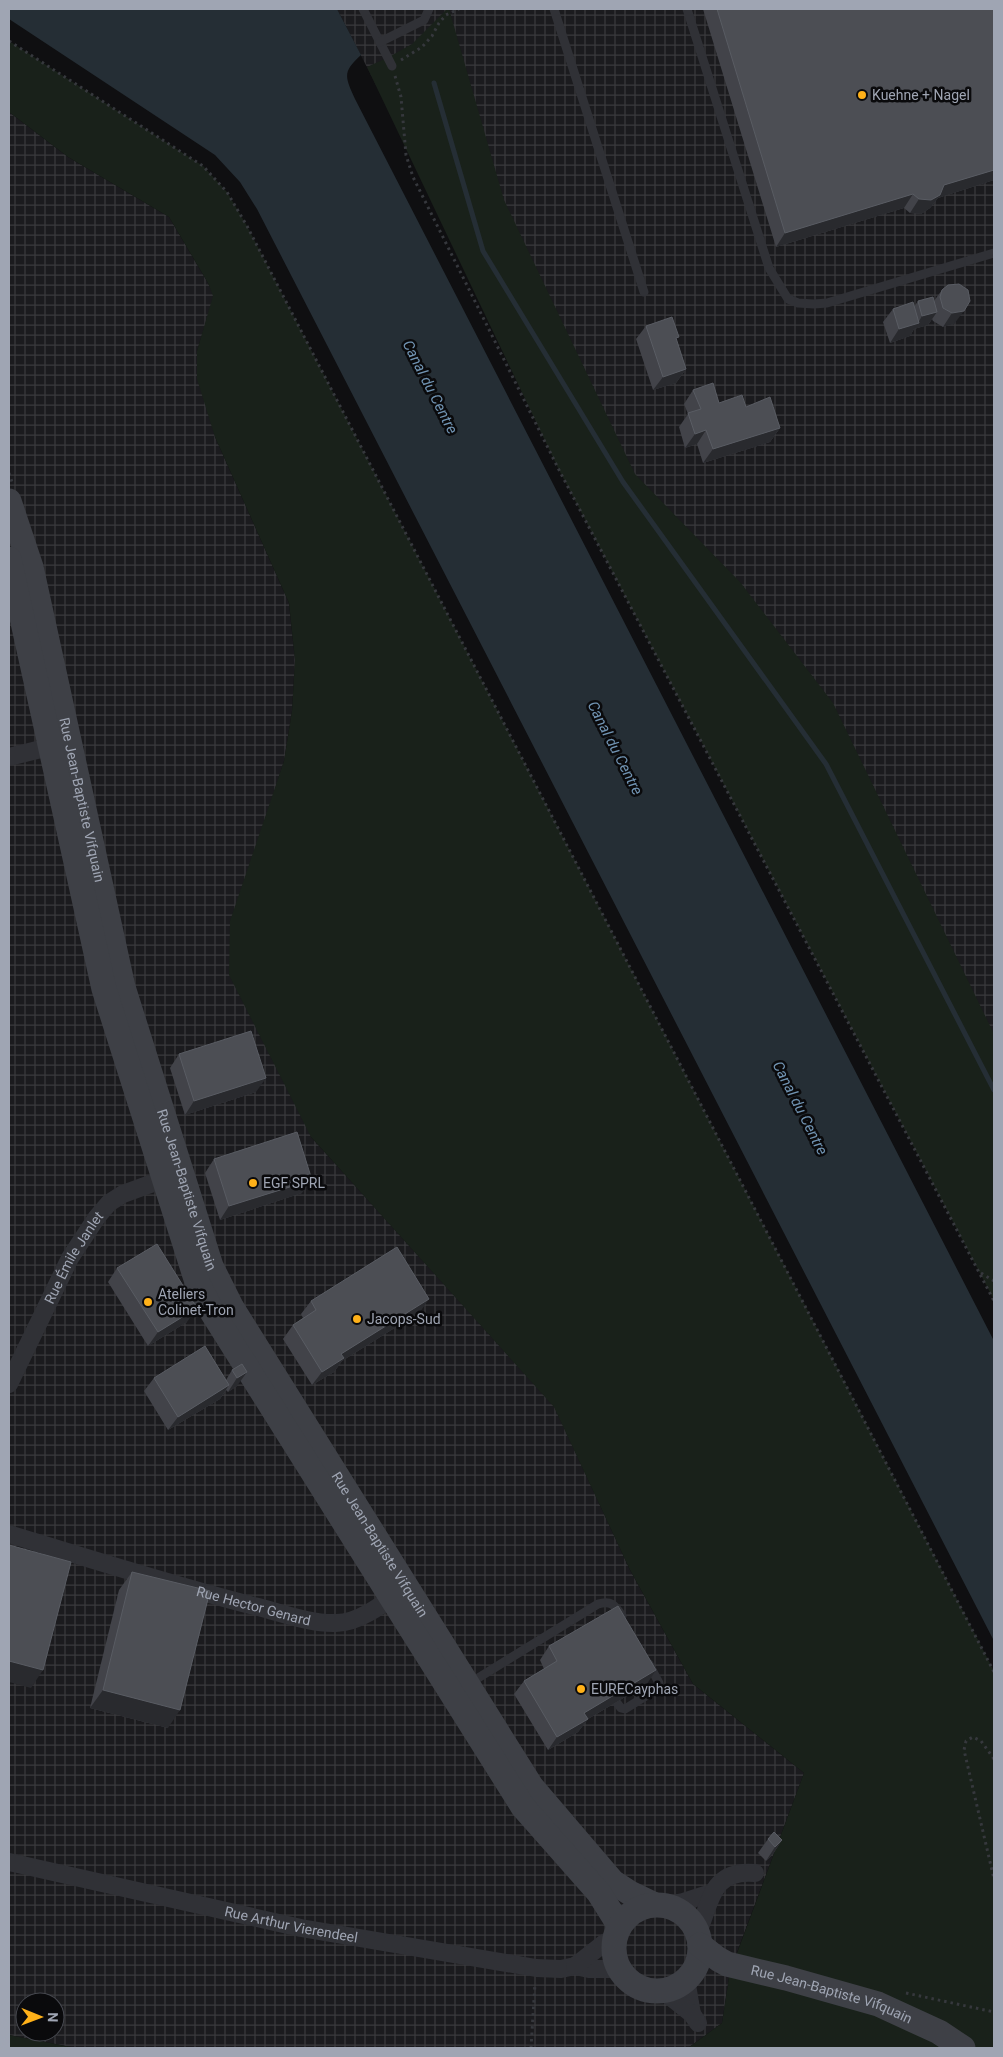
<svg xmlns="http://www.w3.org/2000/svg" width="1003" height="2057" viewBox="0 0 1003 2057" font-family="Roboto,sans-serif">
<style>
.industrial{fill:url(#industrial-grid);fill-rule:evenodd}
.green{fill:#19211a}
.water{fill:#252e35}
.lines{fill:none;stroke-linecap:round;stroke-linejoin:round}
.stream{stroke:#252e35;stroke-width:5}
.path{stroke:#36383d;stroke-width:3;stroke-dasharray:2.5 4;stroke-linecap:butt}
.lane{stroke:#303136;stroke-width:9}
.street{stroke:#303136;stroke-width:18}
.secondary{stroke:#3e4046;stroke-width:25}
.wall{fill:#424349}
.shaded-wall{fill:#292a2e}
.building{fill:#4c4e54;stroke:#595c63}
.poi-dot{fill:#ffb119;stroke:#0a0a0c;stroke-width:2}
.labels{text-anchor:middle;stroke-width:5;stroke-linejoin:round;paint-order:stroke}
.poi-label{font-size:14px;fill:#9fa5b3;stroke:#0a0a0c;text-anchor:start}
.street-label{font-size:14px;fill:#9fa5b3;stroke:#0a0a0c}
.water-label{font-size:15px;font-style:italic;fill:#7194b3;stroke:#0a0a0c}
</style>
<defs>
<pattern id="industrial-grid" width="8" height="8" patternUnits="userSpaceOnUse" patternTransform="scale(1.25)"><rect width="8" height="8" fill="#1b1b1e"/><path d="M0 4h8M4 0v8" fill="none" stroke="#39393c"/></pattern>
</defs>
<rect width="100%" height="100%" fill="#0f0f11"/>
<!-- industrial -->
<g class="industrial">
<path d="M337,9H994V1293L370,73Z"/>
<path d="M9,112L68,157L169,217L208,283L214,296L197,351L215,437L289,603L295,660L292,711L284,761L263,827L311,1137L554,1406L630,1570L693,1684L804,1773L730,1971L722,2023L688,2048H76L9,2035ZM25,2002H55V2032H25Z"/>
</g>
<!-- green -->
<g class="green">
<path d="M447,9H449L504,200L635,474L740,582L833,703L994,1034V1300L558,468L367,67L389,57L412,44Z"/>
<path d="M9,41L203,166L227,192L247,226L994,1671V2048H972L734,1961L804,1773L693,1684L630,1570L554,1407L311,1137L229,975L230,921L284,761L292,711L295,660L289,603L215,437L197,379V351L213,296L208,283L169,217L68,157L9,112Z"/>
<path d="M730,1971L877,2011L952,2048H688L722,2023Z"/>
<path d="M9,2035L76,2048H9Z"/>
</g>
<!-- water -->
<path class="water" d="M9,9H337L361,55C342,72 345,77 355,99L994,1341V1641L257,209L240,182L215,155L9,19Z"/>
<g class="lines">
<!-- stream -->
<path class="stream" d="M434,83L483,251L623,482L826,764L994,1090"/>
<!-- path -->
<g class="path">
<path d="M9,41L203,166L227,192L247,226L994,1672"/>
<path d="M401,60L422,47L432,36L439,23L446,15L459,9"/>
<path d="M395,76L401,97L406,155L413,177L558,468L994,1301"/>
<path d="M9,473L12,482"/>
<path d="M981,1273L994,1281"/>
<path d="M994,1759L981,1741L973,1737L966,1741L964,1750L994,1879"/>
<path d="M620,1985L631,1993L650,1999"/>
<path d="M906,1993L994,2012"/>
<path d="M531,2048L535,1983"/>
</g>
<!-- lane -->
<g class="lane">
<path d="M363,9L392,66"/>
<path d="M554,9L644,292"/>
<path d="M687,9L769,268L788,299L798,303L814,304L827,303L994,253"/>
<path d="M380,42L424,20L429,9"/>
<path d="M470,1683L598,1604C611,1600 615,1605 622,1616"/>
<path d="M617,1703L621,1708L625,1709L657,1689L659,1683L649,1664"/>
</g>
<!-- street -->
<g class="street">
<path d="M9,757L61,744"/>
<path id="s1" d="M9,1384L70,1258L97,1217L109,1203L123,1194L175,1175"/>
<path id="s2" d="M9,1534C90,1559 172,1585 254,1606C280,1612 309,1624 336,1623C359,1623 383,1604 400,1591"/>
<path id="s3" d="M9,1862L301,1928L536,1968L561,1969L575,1966L589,1969H619"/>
<path d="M666,1905L683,1902L711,1893"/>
<path d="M698,1932C711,1902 711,1869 755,1873"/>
<path d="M575,1966L603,1944L614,1938"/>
<path d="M686,1979L692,2014"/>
<path d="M663,1991L692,2014L698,2023"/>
</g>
<!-- secondary -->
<g class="secondary">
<path id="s4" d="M9,501L31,567L123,987L211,1266L232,1308L531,1786L613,1882L630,1893L653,1904"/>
<path d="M9,559L104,989L196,1279L212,1312L523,1807L599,1893L619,1925"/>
<circle cx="657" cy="1948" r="43"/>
<path id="s5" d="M700,1945L718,1959L727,1964L786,1978L878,2004L939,2032L963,2048"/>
</g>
</g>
<!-- wall -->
<g class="wall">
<path d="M703,9H994V180L938,198L930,208L921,214L910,213L904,208L776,247Z"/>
<path d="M948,285L954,324L943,327L933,321L932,319L928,325L914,329L910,336L890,343L883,322L893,309L914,307L918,301H934L942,290Z"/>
<path d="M646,326L676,340L686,369L676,383L653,390L636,339Z"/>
<path d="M693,390L719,403L746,407L780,428L770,442L703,463L697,444L685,448L679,427L688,414L684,404Z"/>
<path d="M179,1054L256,1092L185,1115L170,1068Z"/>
<path d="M214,1159L302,1193L220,1220L205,1173Z"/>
<path d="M117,1268L187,1322L148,1346L108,1282Z"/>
<path d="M311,1301L420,1312L342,1361L334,1372L312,1385L283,1339L293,1325L303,1318L301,1314Z"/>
<path d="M242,1364L237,1386L228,1392L226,1390L220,1399L168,1430L144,1391L154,1378L226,1380L232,1370Z"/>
<path d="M132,1572L168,1728L90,1708L119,1590Z"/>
<path d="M549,1646L647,1684L588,1719L578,1732L548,1750L514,1694L524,1681L544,1669L540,1660Z"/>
<path d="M768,1839L782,1840L773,1854L766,1861L758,1853Z"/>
</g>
<!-- shaded-wall -->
<g class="shaded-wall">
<path d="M994,170V180L938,198L930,208L921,214L910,213L919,199L944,185Z"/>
<path d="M913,194L904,208L776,247L785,233Z"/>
<path d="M964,311L954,324L943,327L952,313Z"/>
<path d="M937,312L928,325L914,329L910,336L890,343L899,329L918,323L922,316Z"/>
<path d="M686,369L676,383L653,390L663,377Z"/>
<path d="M780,428L770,442L703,463L713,449Z"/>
<path d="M706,430L697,444L685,448L695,434Z"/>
<path d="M266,1078L256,1092L185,1115L194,1101Z"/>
<path d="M312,1180L302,1193L220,1220L229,1206Z"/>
<path d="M429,1299L420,1312L342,1361L334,1372L312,1385L322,1372L341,1354Z"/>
<path d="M197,1308L187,1322L148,1346L158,1332Z"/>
<path d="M247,1372L237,1386L228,1392L237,1378Z"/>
<path d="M229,1385L220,1399L168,1430L178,1417Z"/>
<path d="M9,1661L43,1670L31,1688L9,1682Z"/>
<path d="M656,1670L647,1684L588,1719L578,1732L548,1750L557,1737L584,1713Z"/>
<path d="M103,1690L180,1710L168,1728L90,1708Z"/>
<path d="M782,1840L773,1854L766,1861L775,1847Z"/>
</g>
<!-- building -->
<g class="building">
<path d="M717,9H994V170L944,185L940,195L931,200L919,199L913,194L785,233Z"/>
<path d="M959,284L968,290L970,301L964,311L952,313L943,308L940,297L942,290L948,285Z"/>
<path d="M933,297L937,312L922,316L918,301Z"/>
<path d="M913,302L919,323L899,329L893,309Z"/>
<path d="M672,317L679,337L676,338L686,369L663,377L646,326Z"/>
<path d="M713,383L719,403L742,395L746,407L770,397L780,428L713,449L706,430L695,434L688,413L701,409L693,390Z"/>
<path d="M251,1031L266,1078L194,1101L179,1054Z"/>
<path d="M297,1132L312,1180L229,1206L214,1159Z"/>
<path d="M157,1244L197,1308L158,1332L117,1268Z"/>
<path d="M397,1247L429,1299L341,1354L344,1358L322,1372L293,1325L316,1310L311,1301Z"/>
<path d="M205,1346L229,1385L178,1417L154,1378Z"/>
<path d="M242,1364L247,1372L237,1378L232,1370Z"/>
<path d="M9,1545L71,1562L43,1670L9,1661Z"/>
<path d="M132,1572L210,1591L180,1710L103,1690Z"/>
<path d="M618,1606L656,1670L584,1713L588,1719L557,1737L524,1681L557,1661L549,1646Z"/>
<path d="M774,1832L782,1840L775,1847L768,1839Z"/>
</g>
<!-- markers -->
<g class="poi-dot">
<circle cx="862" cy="95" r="5"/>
<circle cx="253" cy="1183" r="5"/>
<circle cx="148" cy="1302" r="5"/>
<circle cx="357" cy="1319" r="5"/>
<circle cx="581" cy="1689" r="5"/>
</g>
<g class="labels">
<!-- poi labels -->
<g class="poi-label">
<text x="872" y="100">Kuehne + Nagel</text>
<text x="263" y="1188">EGF SPRL</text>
<text x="158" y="1299">Ateliers<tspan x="158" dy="16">Colinet-Tron</tspan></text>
<text x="367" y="1324">Jacops-Sud</text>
<text x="591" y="1694">EURECayphas</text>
</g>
<!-- street labels -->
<g class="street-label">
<text dy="5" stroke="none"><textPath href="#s4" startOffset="308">Rue Jean-Baptiste Vifquain</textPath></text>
<text dy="5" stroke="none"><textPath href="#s4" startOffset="712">Rue Jean-Baptiste Vifquain</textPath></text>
<text dy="5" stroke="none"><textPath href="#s1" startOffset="142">Rue Émile Janlet</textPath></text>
<text dy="5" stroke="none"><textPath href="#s4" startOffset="1118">Rue Jean-Baptiste Vifquain</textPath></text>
<text dy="5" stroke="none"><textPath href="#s2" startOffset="255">Rue Hector Genard</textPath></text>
<text dy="5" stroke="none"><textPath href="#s3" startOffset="289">Rue Arthur Vierendeel</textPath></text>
<text dy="5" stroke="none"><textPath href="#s5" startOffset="142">Rue Jean-Baptiste Vifquain</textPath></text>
</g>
<!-- water labels -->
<g class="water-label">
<text transform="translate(430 387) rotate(63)" y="5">Canal du Centre</text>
<text transform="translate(615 748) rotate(63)" y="5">Canal du Centre</text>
<text transform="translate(800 1108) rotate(63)" y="5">Canal du Centre</text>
</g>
</g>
<!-- border -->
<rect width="1003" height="2057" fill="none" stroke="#9fa5b3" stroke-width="20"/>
<!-- north arrow -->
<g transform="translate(40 2017) rotate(91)"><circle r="24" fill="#0a0a0c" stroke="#46484f"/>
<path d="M0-4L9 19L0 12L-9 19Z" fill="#ffb119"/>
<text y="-8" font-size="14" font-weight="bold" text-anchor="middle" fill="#9fa5b3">N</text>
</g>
</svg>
